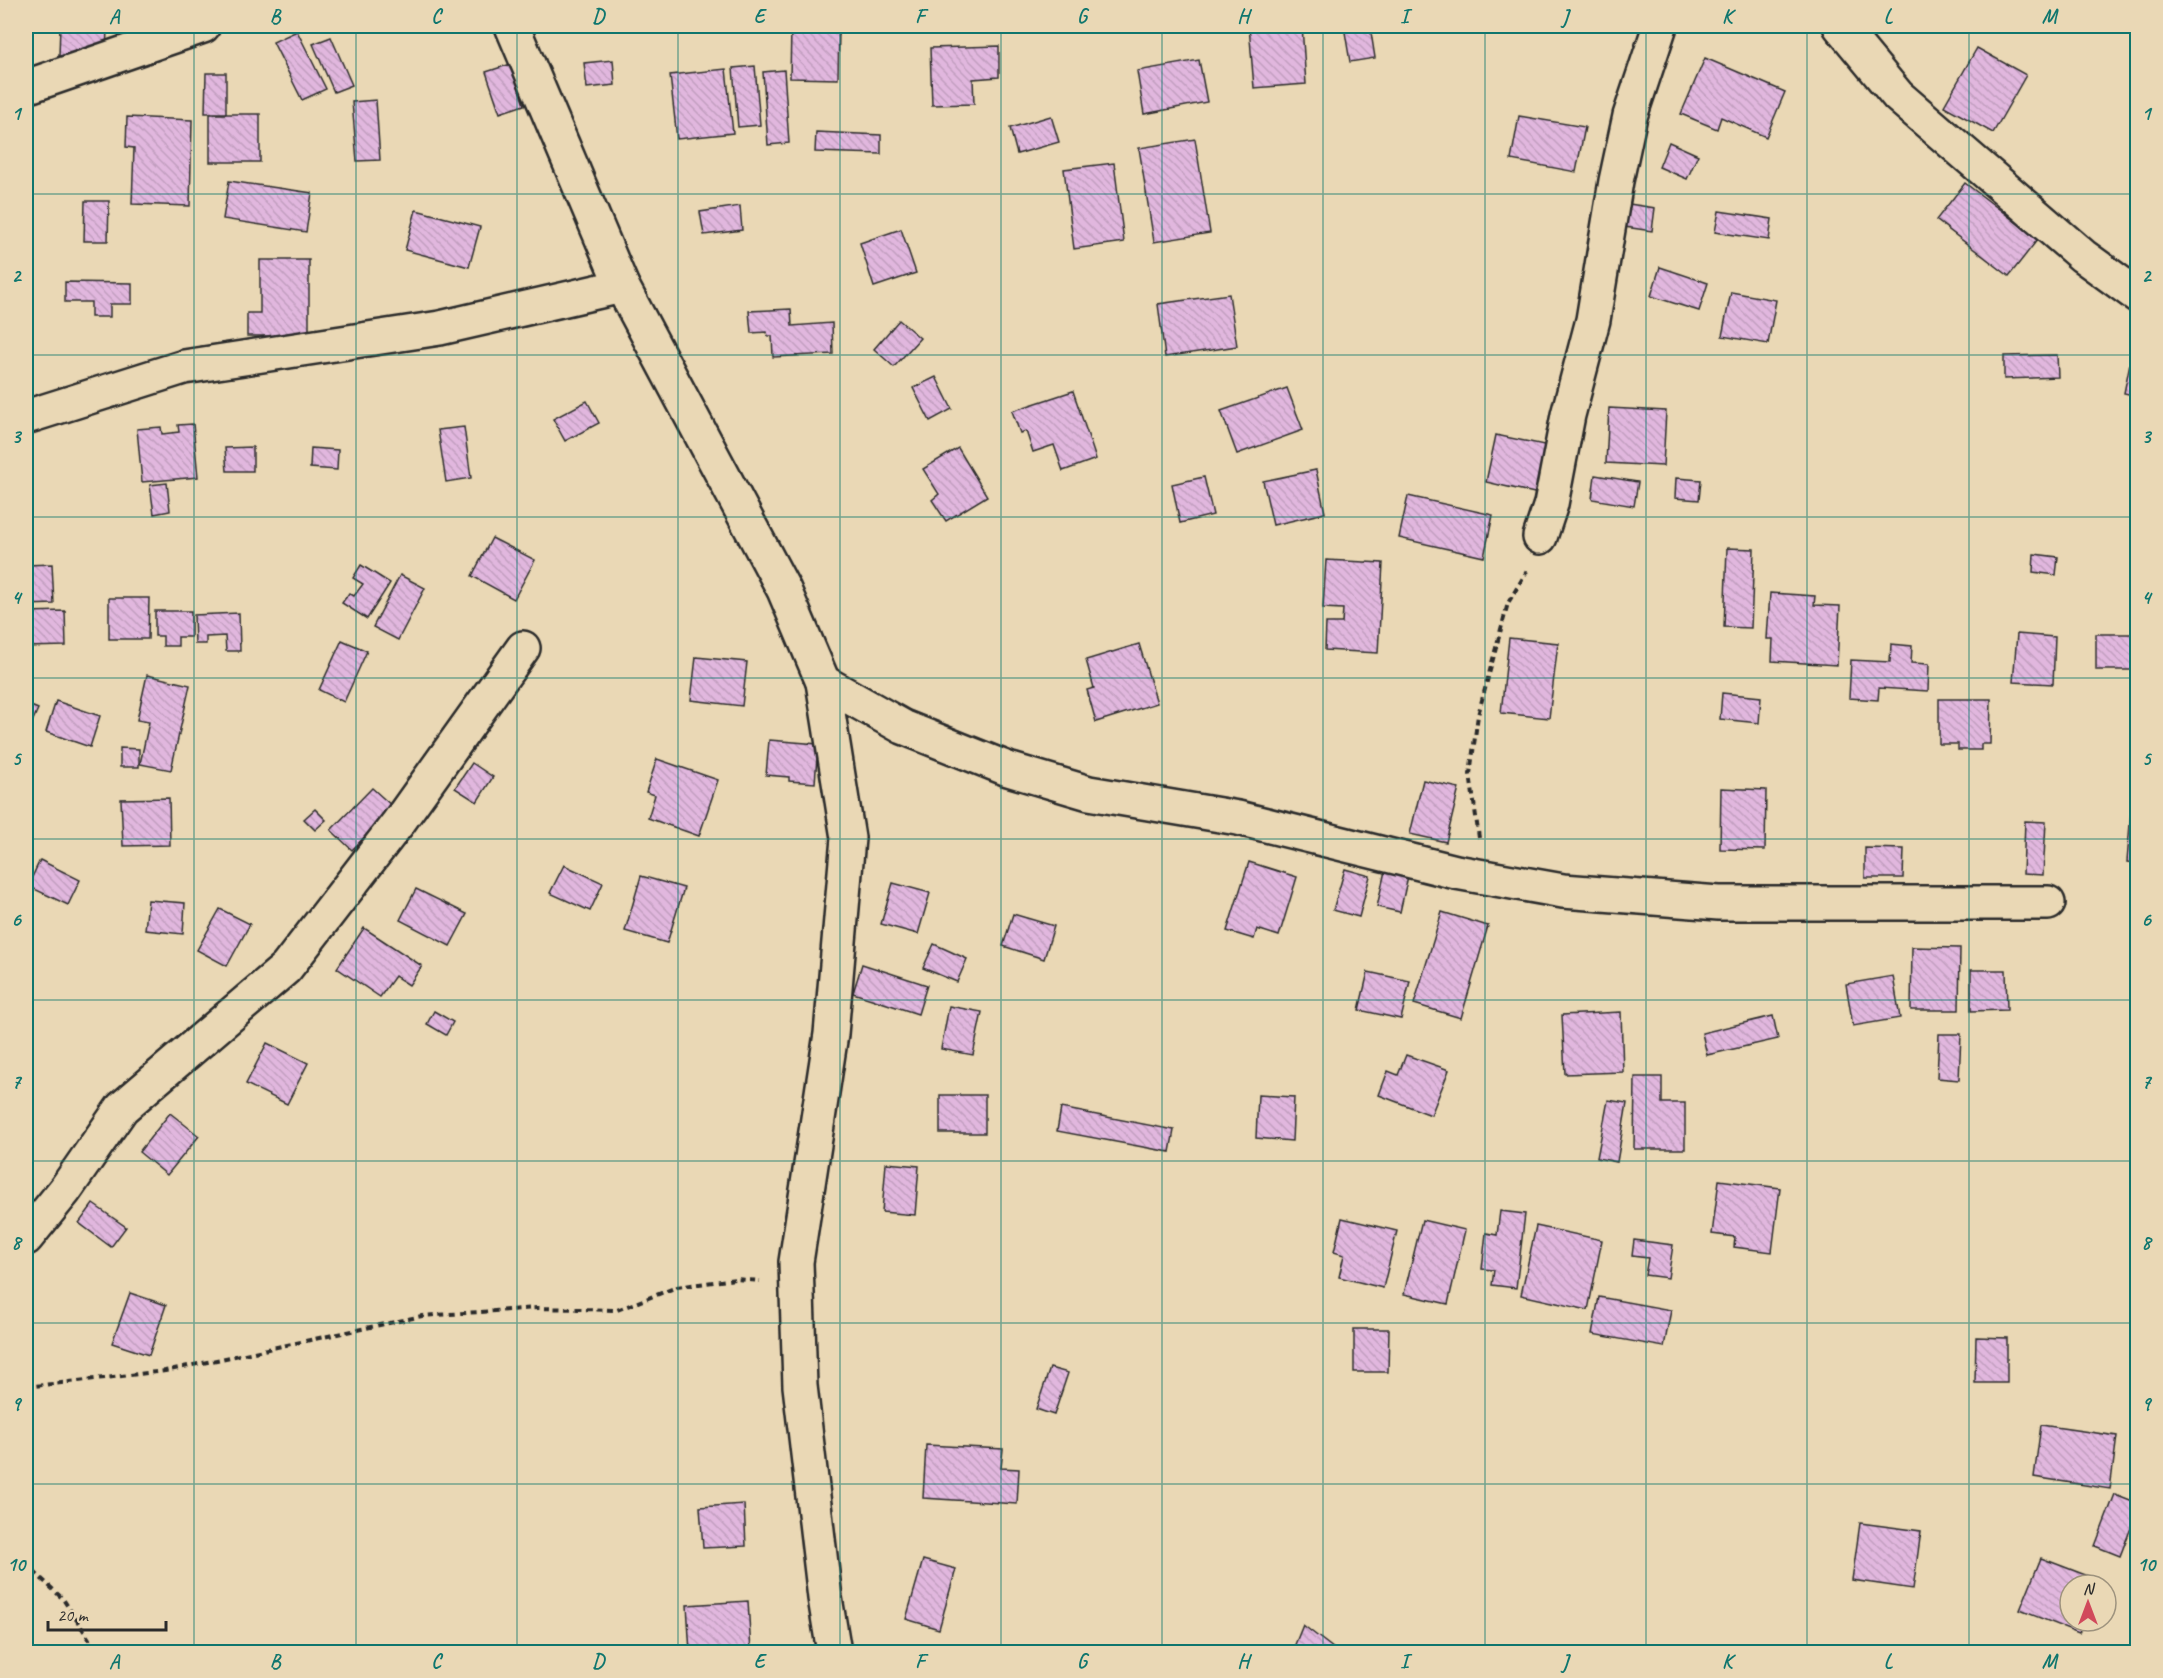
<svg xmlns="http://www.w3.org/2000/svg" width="2163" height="1678" viewBox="0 0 2163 1678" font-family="Caveat,sans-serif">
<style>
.building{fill:url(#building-back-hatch);stroke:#2b2b2b;stroke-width:1.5}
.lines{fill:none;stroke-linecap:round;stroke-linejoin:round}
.street-casing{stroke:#2b2b2b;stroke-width:38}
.path{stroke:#2b2b2b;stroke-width:4;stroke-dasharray:6 4.5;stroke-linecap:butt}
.street{stroke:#ead8b5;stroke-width:33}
.grid{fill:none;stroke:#0f766e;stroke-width:1.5;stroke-opacity:0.55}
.neatline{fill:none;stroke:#0f766e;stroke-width:2}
.grid-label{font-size:20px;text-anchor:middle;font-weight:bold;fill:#0f766e}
</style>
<defs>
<pattern id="building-back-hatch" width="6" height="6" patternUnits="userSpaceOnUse" patternTransform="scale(1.5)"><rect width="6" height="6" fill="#e1b7de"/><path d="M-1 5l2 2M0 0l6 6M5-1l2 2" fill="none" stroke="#c19ebf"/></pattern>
</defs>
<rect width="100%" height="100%" fill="#ead8b5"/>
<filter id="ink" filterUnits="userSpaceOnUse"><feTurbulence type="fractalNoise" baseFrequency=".0167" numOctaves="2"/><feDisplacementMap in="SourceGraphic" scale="12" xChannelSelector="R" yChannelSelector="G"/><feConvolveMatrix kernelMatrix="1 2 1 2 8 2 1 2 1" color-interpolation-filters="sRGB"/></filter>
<g filter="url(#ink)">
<!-- building -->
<g class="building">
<path d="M60,26H107L106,58L59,56Z"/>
<rect x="1089" y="26" width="27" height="3"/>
<path d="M1249,26H1302L1306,84L1254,88Z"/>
<path d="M1344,26H1370L1375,58L1350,62Z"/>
<path d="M791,29L839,30L838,79L790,78Z"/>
<path d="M297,31L326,89L302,100L273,42Z"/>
<path d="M331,37L352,85L334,92L313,44Z"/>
<path d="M999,46V77L973,79L974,104L932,105L930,48Z"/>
<path d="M1977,48L2026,75L1993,133L1944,106Z"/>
<path d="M1705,58L1785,92L1766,137L1721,117L1717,129L1681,114Z"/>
<path d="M613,60L615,85L587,88L584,63Z"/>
<path d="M1199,60L1207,102L1144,114L1137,71Z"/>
<path d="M511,64L524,105L500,113L486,72Z"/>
<path d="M755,66L760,125L738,127L733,68Z"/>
<path d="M726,69L733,133L677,139L670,75Z"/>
<path d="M784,70L789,143L768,145L763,72Z"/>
<path d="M206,73H226V113H205Z"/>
<path d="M376,100L380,160L357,161L352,102Z"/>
<rect x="210" y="114" width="50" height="48"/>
<path d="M1051,116L1059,142L1017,154L1010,128Z"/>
<path d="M1519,116L1585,127L1576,172L1511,160Z"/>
<path d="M127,117L192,120L190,206L132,204L134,148L126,147Z"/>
<path d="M816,132L881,135V154L815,152Z"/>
<path d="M1195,139L1210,233L1154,242L1139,148Z"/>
<path d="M1669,142L1698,155L1687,179L1659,167Z"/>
<path d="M1114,163L1124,242L1074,249L1064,169Z"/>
<path d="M229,181L312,193L306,232L223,219Z"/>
<path d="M1965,183L2038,239L2009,276L1936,220Z"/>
<path d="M85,201H109L108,241H84Z"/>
<path d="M1629,204L1655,208L1652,231L1625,227Z"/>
<path d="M740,206L742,230L704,235L700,212Z"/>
<path d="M416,210L480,227L469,267L405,250Z"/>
<path d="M1719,211L1772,219L1769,240L1715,232Z"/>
<path d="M901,229L916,273L874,287L860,243Z"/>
<path d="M260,260H309V336H247V313H260Z"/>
<path d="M1660,267L1708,283L1699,311L1651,296Z"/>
<path d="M65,282L132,283V304H110V317H91V302H65Z"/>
<path d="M1731,292L1776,300L1768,344L1722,336Z"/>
<path d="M1229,294L1237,346L1165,357L1158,304Z"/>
<path d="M791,309L792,326L832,323L833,354L773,357L772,336H768L767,332L751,333L749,311Z"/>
<path d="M899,320L920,338L894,367L874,349Z"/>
<path d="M2133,348L2138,349V396L2124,393Z"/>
<path d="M2057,355L2058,377L2004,379V356Z"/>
<path d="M936,377L952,409L930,421L913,388Z"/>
<path d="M1287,388L1303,430L1237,454L1221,411Z"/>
<path d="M1073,391L1096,459L1063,471L1054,445L1033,452L1026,431L1020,433L1012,411Z"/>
<path d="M587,401L599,423L565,441L553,419Z"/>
<path d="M1609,408L1666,411L1663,466L1606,463Z"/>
<path d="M193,424L198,477L142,482L137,429L161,427L162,434L179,432L178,425Z"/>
<path d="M464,427L471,478L446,482L438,430Z"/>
<path d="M1496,435L1549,446L1539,494L1486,482Z"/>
<path d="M253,447V471H227L225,448Z"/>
<path d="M311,448L338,450L337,470L310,468Z"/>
<path d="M958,448L987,496L946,521L932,500L939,494L923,469Z"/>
<path d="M1316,470L1325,513L1273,525L1263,481Z"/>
<path d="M1595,475L1638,482L1634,506L1592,499Z"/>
<path d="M1204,477L1213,515L1180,523L1172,484Z"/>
<path d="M1676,478L1701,480L1699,500L1675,498Z"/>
<path d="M167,483L170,511L154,514L150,485Z"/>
<path d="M1408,496L1493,515L1484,557L1399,538Z"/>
<path d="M492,538L535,560L514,599L472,576Z"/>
<path d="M1727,548L1754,549L1751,628L1724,627Z"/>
<path d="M2034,554L2058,557L2056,575L2033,572Z"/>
<path d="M1326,560L1383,563L1378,653L1325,650L1326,623H1342L1343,609L1323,608Z"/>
<path d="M52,564L54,604L26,605V565Z"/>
<path d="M361,565L390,583L367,619L342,603L349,593L354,596L363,584L353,578Z"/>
<path d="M400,575L425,588L398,640L373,627Z"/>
<path d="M1770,593L1815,596L1814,605L1840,606L1837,665L1772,661L1773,639H1767Z"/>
<path d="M109,598H149L148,639H109Z"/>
<path d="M65,611L66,646L26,647V612Z"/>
<path d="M155,611H191V637H178V646H163V636H155Z"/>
<path d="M239,613L240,651H226L225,636L206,637V644H195L194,615Z"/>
<path d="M2017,634L2055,637L2053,684L2013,682Z"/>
<rect x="2096" y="634" width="40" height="36"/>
<path d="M1509,638L1558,643L1549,718L1501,713Z"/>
<path d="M342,640L367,651L344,702L319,690Z"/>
<path d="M1139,644L1157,703L1096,722L1087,690L1094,688L1086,660Z"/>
<path d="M1891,644L1912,646L1911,663L1929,664L1928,691L1879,688L1878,700L1849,698L1851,660L1890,662Z"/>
<path d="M696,657L747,662L742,706L691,700Z"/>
<path d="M147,675L190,685L171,770L140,764L149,722L137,720Z"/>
<path d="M1722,693L1761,697L1759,723L1720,719Z"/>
<path d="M1939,699H1991L1990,744H1981V750H1958V744H1939Z"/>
<path d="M56,701L100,716L90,747L46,732Z"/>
<path d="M26,704L38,709L29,729L26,727Z"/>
<path d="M769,740L818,744L815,783L789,781V777L766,775Z"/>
<path d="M120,748L139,749V767H120Z"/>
<path d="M657,759L718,780L699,836L648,818L655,795L646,792Z"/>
<path d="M472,763L493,777L477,802L455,788Z"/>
<path d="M1423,780L1459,788L1446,842L1410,834Z"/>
<path d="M372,788L393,807L352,850L331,830Z"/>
<path d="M1721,788L1766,790L1765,850L1720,849Z"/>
<path d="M169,798L170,845L123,846L121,799Z"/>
<path d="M315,809L326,820L315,830L304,819Z"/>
<path d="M2131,811H2138V863L2127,862Z"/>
<path d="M2025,821L2046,822L2043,875L2023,874Z"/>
<path d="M1865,848L1904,849L1903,878H1865Z"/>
<path d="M40,860L80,880L68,905L28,886Z"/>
<path d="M1249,862L1297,877L1279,936L1257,929L1254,939L1227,931Z"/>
<path d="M564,865L603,883L590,911L550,893Z"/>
<path d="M1345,869L1370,876L1359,917L1333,910Z"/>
<path d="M1385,871L1408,876L1400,912L1377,907Z"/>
<path d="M641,876L684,888L667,943L625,931Z"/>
<path d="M893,883L930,893L918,934L881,924Z"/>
<path d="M416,889L467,914L450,946L400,920Z"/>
<path d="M148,900L185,903L183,934L145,930Z"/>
<path d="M220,909L250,924L227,966L197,950Z"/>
<path d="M1442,912L1488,926L1461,1018L1414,1004Z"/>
<path d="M1013,914L1054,926L1044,959L1003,946Z"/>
<path d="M364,928L422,966L409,985L395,976L380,997L337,968Z"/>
<path d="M934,944L967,959L957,982L923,968Z"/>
<path d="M1912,947L1960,948L1959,1010H1911Z"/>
<path d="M862,964L927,985L918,1014L853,993Z"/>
<path d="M1971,970H2006L2007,1010L1971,1011Z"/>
<path d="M1368,972L1410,981L1401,1019L1359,1010Z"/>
<path d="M1893,976L1900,1018L1853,1026L1846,984Z"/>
<path d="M949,1006L982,1012L973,1055L941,1049Z"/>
<path d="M434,1011L453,1022L446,1035L427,1024Z"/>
<path d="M1621,1012L1623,1072L1565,1074L1562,1015Z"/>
<path d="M1773,1016L1778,1039L1707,1055L1702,1033Z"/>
<path d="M1939,1034H1961L1959,1080L1937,1078Z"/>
<path d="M267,1043L308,1063L287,1104L246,1084Z"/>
<path d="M1406,1055L1449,1070L1431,1115L1379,1095L1388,1071L1398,1075Z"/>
<path d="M1635,1077H1662V1103H1685V1149H1634Z"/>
<rect x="940" y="1095" width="45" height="38"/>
<path d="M1258,1095L1294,1097L1292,1141L1256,1138Z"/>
<path d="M1608,1100L1627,1103L1617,1162L1597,1158Z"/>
<path d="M1061,1108L1174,1130L1170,1152L1057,1131Z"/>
<path d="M170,1113L199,1136L167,1175L139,1152Z"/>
<path d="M886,1163L919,1166L915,1215L882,1212Z"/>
<path d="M1719,1180L1780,1188L1772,1252L1734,1247L1735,1237L1712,1234Z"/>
<path d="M93,1204L126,1227L111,1247L79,1223Z"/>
<path d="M1500,1211L1525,1214L1516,1288L1492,1285L1494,1270L1482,1269L1486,1233L1497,1235Z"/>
<path d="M1342,1218L1397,1231L1383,1288L1339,1277L1344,1255L1334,1252Z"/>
<path d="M1422,1220L1465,1230L1448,1304L1404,1294Z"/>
<path d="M1536,1226L1602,1240L1588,1310L1521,1295Z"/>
<path d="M1634,1240L1673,1245L1668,1278L1645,1275L1648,1258L1632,1256Z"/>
<path d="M130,1293L166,1305L149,1355L112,1343Z"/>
<path d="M1599,1297L1671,1310L1664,1347L1592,1334Z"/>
<path d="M1354,1329H1389L1388,1372H1354Z"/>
<path d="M1976,1337L2007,1338V1383H1975Z"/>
<path d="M1050,1368L1068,1373L1054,1415L1036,1409Z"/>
<path d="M2041,1425L2117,1436L2110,1489L2034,1477Z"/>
<path d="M926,1445L1003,1449L1001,1468L1019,1469L1017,1504L923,1498Z"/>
<path d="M2115,1494L2138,1503V1510L2120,1556L2095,1546Z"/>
<path d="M744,1504L746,1546L703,1548L700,1507Z"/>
<path d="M1860,1523L1921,1531L1913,1589L1852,1580Z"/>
<path d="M2041,1558L2101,1581L2099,1585H2070V1621H2084L2079,1633L2020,1610Z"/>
<path d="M923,1560L956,1569L939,1629L906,1619Z"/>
<path d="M748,1601L751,1652H690L687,1605Z"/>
<path d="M1303,1625L1338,1652H1292Z"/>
</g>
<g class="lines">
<!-- street casing -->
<g class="street-casing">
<g id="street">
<path d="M512,26L622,286L784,590L823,682L848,838L831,1034L796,1262L800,1386L825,1598L834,1652"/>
<path d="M1840,26L1898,96L2083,256L2138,296"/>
<path d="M26,87L203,26"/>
<path d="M26,417L184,367L440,328L622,286"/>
<path d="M1540,537L1551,504L1568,415L1593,320L1616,181L1630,116L1660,26"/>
<path d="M823,682L903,727L1008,769L1089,793L1238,818L1456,872L1563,891L1719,903H2048"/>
<path d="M26,1238L65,1190L122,1108L286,968L398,823L523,648"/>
</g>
</g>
<!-- path -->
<g class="path">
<path d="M1479,838L1470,774L1478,715L1508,603L1527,571"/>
<path d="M26,1387L165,1371L422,1316L537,1308L617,1310L677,1287L735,1279L760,1281"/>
<path d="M26,1564L63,1599L89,1639L91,1652"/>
</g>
<!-- street -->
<use href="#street" class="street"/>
</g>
</g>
<!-- grid -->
<path class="grid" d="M194,26V1652M356,26V1652M517,26V1652M678,26V1652M840,26V1652M1001,26V1652M1162,26V1652M1323,26V1652M1485,26V1652M1646,26V1652M1807,26V1652M1969,26V1652M26,194H2138M26,355H2138M26,517H2138M26,678H2138M26,839H2138M26,1000H2138M26,1161H2138M26,1323H2138M26,1484H2138"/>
<!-- margin -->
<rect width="2163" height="1678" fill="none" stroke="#ead8b5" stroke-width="66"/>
<!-- north arrow -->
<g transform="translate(2088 1603)"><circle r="28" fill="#ead8b5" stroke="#9e937e" stroke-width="1.5"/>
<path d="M0-4.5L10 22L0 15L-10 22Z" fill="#d1495b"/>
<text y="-9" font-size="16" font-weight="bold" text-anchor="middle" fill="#2b2b2b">N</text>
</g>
<!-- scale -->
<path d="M48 1621v9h118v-9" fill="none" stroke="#2b2b2b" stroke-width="3"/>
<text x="57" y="1621" font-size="18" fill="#2b2b2b" stroke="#ead8b5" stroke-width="4.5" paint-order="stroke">20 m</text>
<rect x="33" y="33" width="2097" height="1612" class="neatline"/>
<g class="grid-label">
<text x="114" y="23">A</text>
<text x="275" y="23">B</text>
<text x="436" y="23">C</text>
<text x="598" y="23">D</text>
<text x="759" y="23">E</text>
<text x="920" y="23">F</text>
<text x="1082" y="23">G</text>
<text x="1243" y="23">H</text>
<text x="1404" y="23">I</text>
<text x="1565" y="23">J</text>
<text x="1727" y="23">K</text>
<text x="1888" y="23">L</text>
<text x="2049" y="23">M</text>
<text x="16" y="120">1</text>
<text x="2146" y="120">1</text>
<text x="16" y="282">2</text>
<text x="2146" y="282">2</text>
<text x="16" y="443">3</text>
<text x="2146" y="443">3</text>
<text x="16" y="604">4</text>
<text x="2146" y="604">4</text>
<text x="16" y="765">5</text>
<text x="2146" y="765">5</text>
<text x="16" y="926">6</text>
<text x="2146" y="926">6</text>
<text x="16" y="1088">7</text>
<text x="2146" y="1088">7</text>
<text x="16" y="1249">8</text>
<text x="2146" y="1249">8</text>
<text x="16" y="1410">9</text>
<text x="2146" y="1410">9</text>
<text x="16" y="1571">10</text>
<text x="2146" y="1571">10</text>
<text x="114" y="1668">A</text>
<text x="275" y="1668">B</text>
<text x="436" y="1668">C</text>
<text x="598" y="1668">D</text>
<text x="759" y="1668">E</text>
<text x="920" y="1668">F</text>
<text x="1082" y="1668">G</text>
<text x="1243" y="1668">H</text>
<text x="1404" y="1668">I</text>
<text x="1565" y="1668">J</text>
<text x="1727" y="1668">K</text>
<text x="1888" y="1668">L</text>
<text x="2049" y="1668">M</text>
</g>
</svg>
